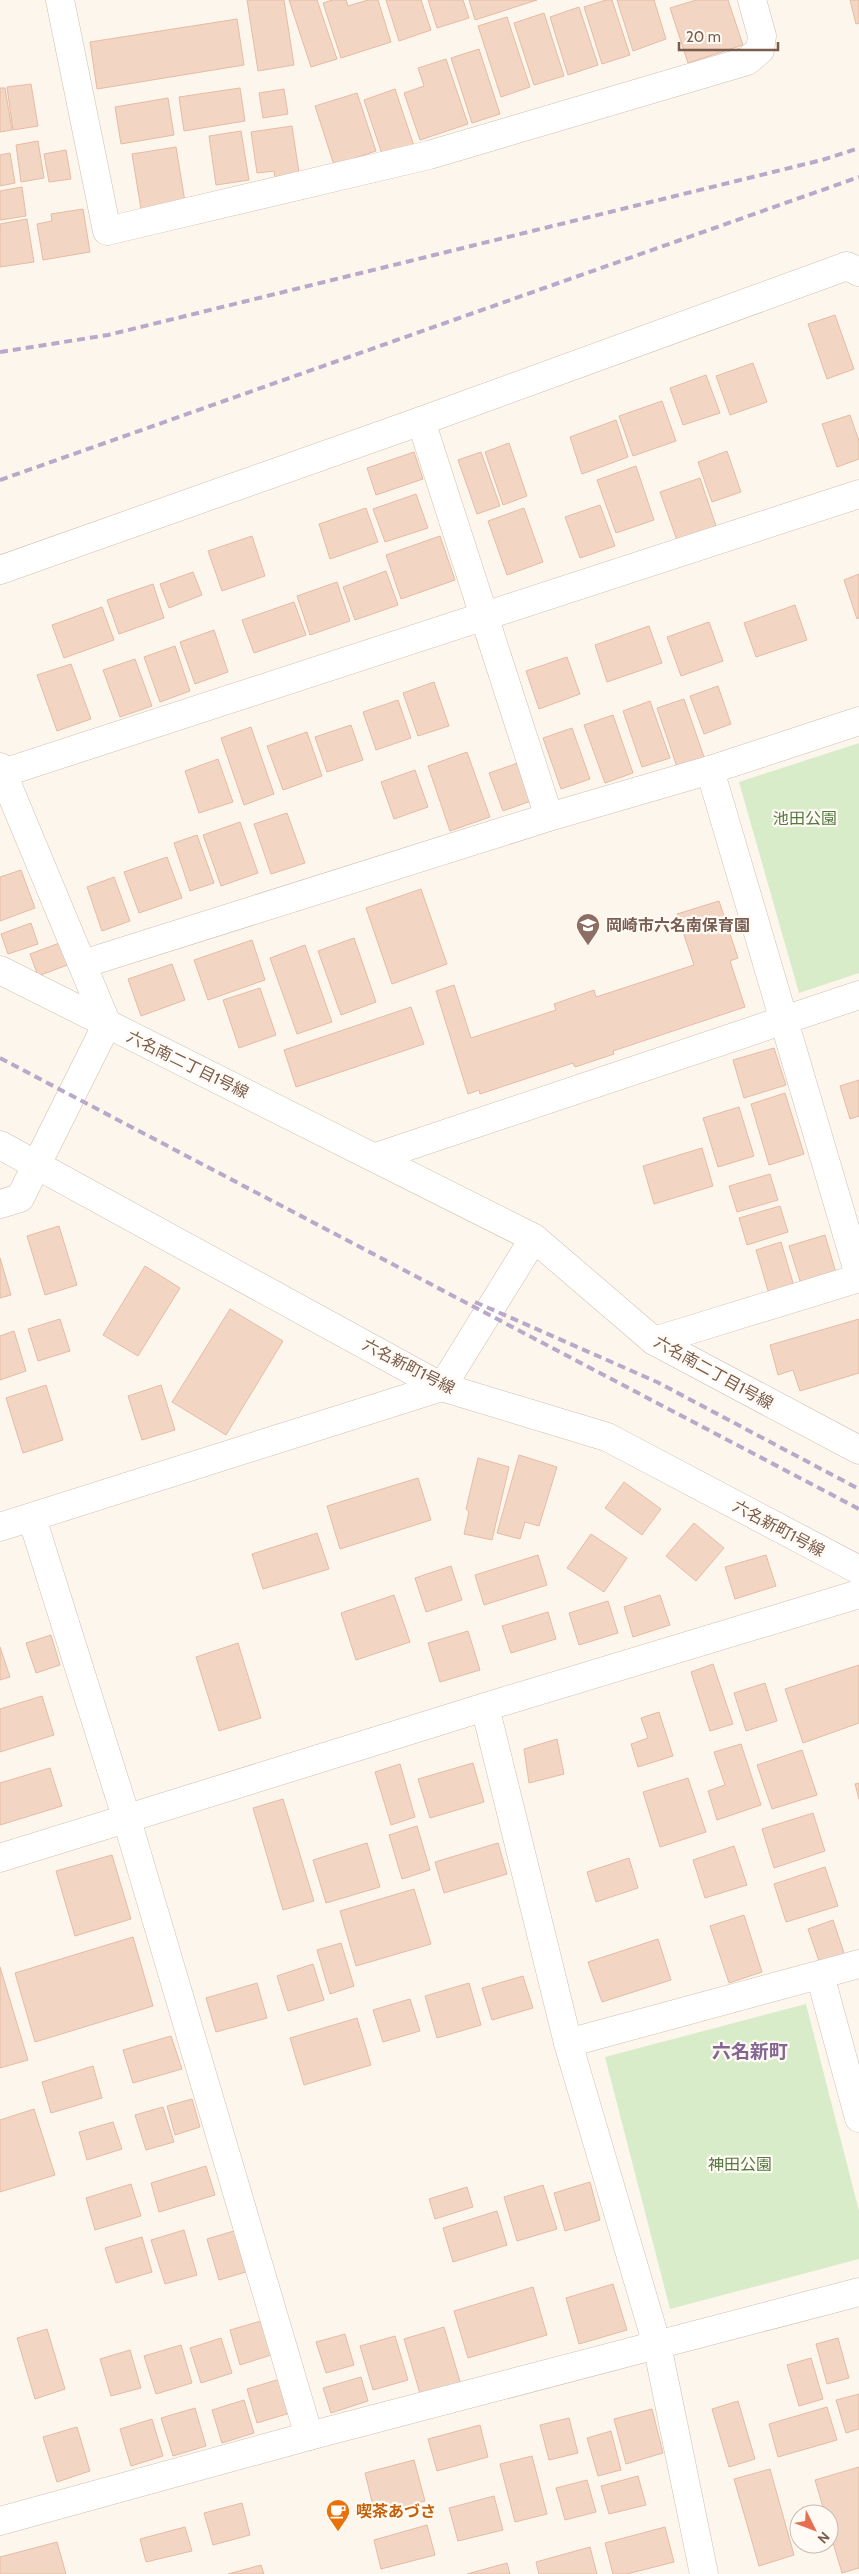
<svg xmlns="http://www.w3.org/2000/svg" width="859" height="2574" viewBox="0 0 859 2574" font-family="Cabin,'Noto Sans JP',sans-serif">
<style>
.green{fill:#d8ecc9}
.building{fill:#f3d5c3;stroke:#e6bba3}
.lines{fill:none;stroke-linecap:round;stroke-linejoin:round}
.minor-casing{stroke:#d1beb0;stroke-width:29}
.minor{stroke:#fff;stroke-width:28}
.rail{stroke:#b9a8c9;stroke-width:4;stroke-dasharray:8 5;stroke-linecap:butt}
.labels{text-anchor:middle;stroke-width:4.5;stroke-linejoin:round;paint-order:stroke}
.park-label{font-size:16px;fill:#537a41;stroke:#fffaf3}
.education-label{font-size:16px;font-weight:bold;fill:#785e54;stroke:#fffaf3;text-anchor:start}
.street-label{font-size:16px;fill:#7a5c4d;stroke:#fffaf3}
.food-label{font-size:16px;font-weight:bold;fill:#c56008;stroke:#fffaf3;text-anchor:start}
.quarter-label{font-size:19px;font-weight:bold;fill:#846695;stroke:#fffaf3}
</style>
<rect width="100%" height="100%" fill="#fdf6ec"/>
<!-- green -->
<g class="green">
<path d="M859,743V973L799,993L739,782Z"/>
<path d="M806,2004L859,2211V2259L670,2309L605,2057Z"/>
</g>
<!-- building -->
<g class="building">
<path d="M247,0H284L294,65L258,71Z"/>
<path d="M289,0H317L337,59L311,67Z"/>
<path d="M332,0H346L348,6L368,0H378L391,42L341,58L323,3Z"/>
<path d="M386,0H421L431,30L399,41Z"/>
<path d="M428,0H463L469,18L437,28Z"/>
<path d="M469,0H537L475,20Z"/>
<path d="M606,0H612L630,55L602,64L584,7Z"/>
<path d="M617,0H654L666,39L633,51Z"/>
<path d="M696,0H728L743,45L688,63L670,8Z"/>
<path d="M850,0H859V23L856,24Z"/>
<path d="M579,7L598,65L568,75L550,17Z"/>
<path d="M544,13L564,76L534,85L514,23Z"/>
<path d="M507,17L530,87L501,97L478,26Z"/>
<path d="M237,19L244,65L97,89L90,42Z"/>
<path d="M479,49L500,114L472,123L451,58Z"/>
<path d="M446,59L468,124L420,140L404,93L424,86L418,68Z"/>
<path d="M31,84L38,126L13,130L7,87Z"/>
<path d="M0,88H5L12,130L0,132Z"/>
<path d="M240,88L245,121L184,131L179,97Z"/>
<path d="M284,89L288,114L263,118L259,93Z"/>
<path d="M395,89L414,146L383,157L364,100Z"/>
<path d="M357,93L376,151L334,165L315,106Z"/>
<path d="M168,98L174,135L121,144L115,107Z"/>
<path d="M292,126L300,179L276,183L274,171L257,173L251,132Z"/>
<path d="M241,131L249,180L216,185L209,136Z"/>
<path d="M38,141L44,178L21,182L16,145Z"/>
<path d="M176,147L185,202L141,209L132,154Z"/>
<path d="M66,150L71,179L49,182L44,154Z"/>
<path d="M10,153L15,183L0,186V155Z"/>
<path d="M22,187L26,216L0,220V191Z"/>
<path d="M83,209L90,252L43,260L37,224L52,221L51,214Z"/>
<path d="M27,219L34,262L0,267V224Z"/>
<path d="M835,315L854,369L827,379L808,324Z"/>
<path d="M753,363L767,402L730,415L716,376Z"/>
<path d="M706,375L720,413L683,425L670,388Z"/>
<path d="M662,401L676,441L633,456L619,416Z"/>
<path d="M850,415L859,441V459L837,467L822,424Z"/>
<path d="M616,420L628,457L582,474L570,437Z"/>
<path d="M509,443L527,496L503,505L485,452Z"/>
<path d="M727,451L741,492L712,502L698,462Z"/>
<path d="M414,452L423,479L376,495L367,468Z"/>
<path d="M481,452L500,506L477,514L458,460Z"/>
<path d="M636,466L654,520L616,533L597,480Z"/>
<path d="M700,478L718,532L679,546L660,492Z"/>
<path d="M416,494L428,528L385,542L373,509Z"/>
<path d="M600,505L615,546L580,558L565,517Z"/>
<path d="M366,508L378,542L330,559L319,524Z"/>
<path d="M524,508L543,562L507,575L488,521Z"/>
<path d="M252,536L265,576L222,591L208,551Z"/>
<path d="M440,536L455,580L401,599L386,555Z"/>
<path d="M386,571L398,605L355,620L343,587Z"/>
<path d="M193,572L202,595L169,608L160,584Z"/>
<path d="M859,574V618L857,619L844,580Z"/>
<path d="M337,582L350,621L310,635L297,596Z"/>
<path d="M153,584L164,618L119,634L107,600Z"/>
<path d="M294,602L306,635L254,653L242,620Z"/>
<path d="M795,605L807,640L756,657L744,623Z"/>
<path d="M102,607L114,640L64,658L52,625Z"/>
<path d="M709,622L723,661L681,676L667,637Z"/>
<path d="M649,626L662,663L607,682L595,645Z"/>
<path d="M214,630L228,672L195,684L180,642Z"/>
<path d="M175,646L190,691L160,702L144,657Z"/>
<path d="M567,657L580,694L539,709L526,671Z"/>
<path d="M135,659L152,706L120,717L103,670Z"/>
<path d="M71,664L91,719L57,731L37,675Z"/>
<path d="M434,682L449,726L418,736L403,693Z"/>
<path d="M718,686L731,724L704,734L690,696Z"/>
<path d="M684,699L704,757L677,767L657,708Z"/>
<path d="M398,700L411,738L376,750L363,712Z"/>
<path d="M650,701L670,758L642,767L623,711Z"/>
<path d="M613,715L633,773L605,783L584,725Z"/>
<path d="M351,725L363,760L327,772L315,737Z"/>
<path d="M251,727L274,794L244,805L221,738Z"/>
<path d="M572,728L590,779L561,789L543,738Z"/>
<path d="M307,732L322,776L283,790L267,746Z"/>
<path d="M467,752L490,817L450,831L428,766Z"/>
<path d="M218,759L233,802L199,813L185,771Z"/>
<path d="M518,763L531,801L503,811L489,773Z"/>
<path d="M415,770L428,807L394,819L381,782Z"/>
<path d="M287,813L305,863L271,874L254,824Z"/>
<path d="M240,822L258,873L221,886L203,835Z"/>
<path d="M197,835L214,883L190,891L174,843Z"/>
<path d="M167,857L182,898L139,913L124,872Z"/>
<path d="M21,870L35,908L0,921V877Z"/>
<path d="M114,877L130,921L102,931L87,887Z"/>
<path d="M421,889L447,964L392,984L366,908Z"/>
<path d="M719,901L738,958L730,961L745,1007L613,1051L614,1054L575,1067L573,1063L480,1094L479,1090L468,1094L436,991L454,985L471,1038L556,1010L554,1004L594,990L596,997L694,965L677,914Z"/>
<path d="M31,923L38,944L8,954L1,934Z"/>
<path d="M354,938L376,1002L341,1015L318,951Z"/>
<path d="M252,940L265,980L208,1000L194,960Z"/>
<path d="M62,942L70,964L38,976L30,954Z"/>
<path d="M305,945L332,1022L297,1034L270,958Z"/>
<path d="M172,964L185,1000L141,1016L128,979Z"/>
<path d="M260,988L276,1035L239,1048L223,1000Z"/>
<path d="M411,1007L424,1044L296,1087L284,1050Z"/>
<path d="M774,1048L786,1085L744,1098L733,1060Z"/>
<path d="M859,1080V1116L850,1119L840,1086Z"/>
<path d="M785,1093L804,1154L769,1165L751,1104Z"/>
<path d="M739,1107L754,1156L718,1167L703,1118Z"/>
<path d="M702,1148L713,1186L654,1204L643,1166Z"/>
<path d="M770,1174L778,1200L737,1212L729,1186Z"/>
<path d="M780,1206L788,1232L747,1245L739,1218Z"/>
<path d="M59,1226L77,1285L45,1295L27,1236Z"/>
<path d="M825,1235L836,1273L801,1284L789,1246Z"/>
<path d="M781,1242L794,1286L769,1294L756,1250Z"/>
<path d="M0,1258L11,1295L0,1298Z"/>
<path d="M145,1266L180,1288L138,1356L103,1335Z"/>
<path d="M230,1309L283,1341L226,1435L172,1402Z"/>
<path d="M60,1319L70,1351L38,1361L28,1329Z"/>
<path d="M859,1319V1373L800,1391L793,1370L778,1375L770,1345Z"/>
<path d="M14,1331L26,1371L0,1380V1336Z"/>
<path d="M46,1385L63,1440L23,1453L6,1398Z"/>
<path d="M161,1385L175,1430L142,1440L128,1396Z"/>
<path d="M519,1455L557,1467L539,1526L525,1522L520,1539L497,1533Z"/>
<path d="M478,1458L509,1467L492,1540L464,1534L469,1512L466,1509Z"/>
<path d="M418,1478L431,1520L340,1549L327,1506Z"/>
<path d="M624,1482L661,1509L642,1535L605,1508Z"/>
<path d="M694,1523L724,1548L696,1581L666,1556Z"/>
<path d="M317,1533L329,1569L263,1589L252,1554Z"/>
<path d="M591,1534L627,1558L604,1592L567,1568Z"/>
<path d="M538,1555L547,1585L484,1605L475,1575Z"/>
<path d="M766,1555L776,1586L735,1599L725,1567Z"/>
<path d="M451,1566L462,1600L426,1612L415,1578Z"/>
<path d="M394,1595L410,1642L356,1660L341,1613Z"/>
<path d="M660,1595L670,1625L633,1637L624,1607Z"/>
<path d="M608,1601L618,1633L579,1645L569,1613Z"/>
<path d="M548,1612L556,1639L511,1653L502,1626Z"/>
<path d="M468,1631L480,1670L440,1682L428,1643Z"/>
<path d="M51,1635L60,1665L36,1673L26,1643Z"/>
<path d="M238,1643L261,1718L219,1731L196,1657Z"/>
<path d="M0,1647L10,1677L0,1680Z"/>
<path d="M713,1664L733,1724L710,1731L691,1672Z"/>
<path d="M859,1665V1723L803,1743L785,1689Z"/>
<path d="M765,1683L777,1721L746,1731L734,1693Z"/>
<path d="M42,1696L54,1735L0,1752V1709Z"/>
<path d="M659,1712L673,1756L638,1767L631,1744L648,1738L641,1718Z"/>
<path d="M557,1739L564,1774L529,1783L524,1749Z"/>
<path d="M741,1744L761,1805L717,1820L708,1791L725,1785L714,1752Z"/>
<path d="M802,1750L817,1795L772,1809L757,1765Z"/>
<path d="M473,1763L484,1802L430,1818L418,1779Z"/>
<path d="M400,1764L415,1817L391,1825L375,1772Z"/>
<path d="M50,1768L62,1806L0,1825V1783Z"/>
<path d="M688,1778L706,1832L660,1847L643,1792Z"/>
<path d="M859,1783V1799L855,1784Z"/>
<path d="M283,1799L314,1901L283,1910L253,1808Z"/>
<path d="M813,1813L825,1851L774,1868L762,1829Z"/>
<path d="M417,1826L430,1870L402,1879L389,1835Z"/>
<path d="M367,1843L380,1887L326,1903L313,1860Z"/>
<path d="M498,1843L507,1874L444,1893L435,1862Z"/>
<path d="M734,1846L747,1885L705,1898L693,1860Z"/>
<path d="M112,1855L131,1919L75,1936L56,1871Z"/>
<path d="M629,1858L638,1888L596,1902L587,1872Z"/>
<path d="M825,1867L838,1906L786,1922L774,1884Z"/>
<path d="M414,1889L431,1944L356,1966L340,1911Z"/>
<path d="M744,1915L762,1972L729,1983L710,1926Z"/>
<path d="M833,1920L846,1959L821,1967L808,1929Z"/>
<path d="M133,1937L153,2006L35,2042L15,1973Z"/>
<path d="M658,1939L671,1980L602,2002L588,1962Z"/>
<path d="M341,1943L354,1986L330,1994L317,1950Z"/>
<path d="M313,1964L324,2000L288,2011L277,1976Z"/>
<path d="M0,1967L28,2060L0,2068Z"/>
<path d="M523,1976L533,2008L492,2020L482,1988Z"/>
<path d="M257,1983L267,2018L216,2032L206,1998Z"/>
<path d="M469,1983L481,2025L437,2038L425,1996Z"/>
<path d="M410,1999L420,2031L383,2042L373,2010Z"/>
<path d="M357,2018L371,2065L304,2085L290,2038Z"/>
<path d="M171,2036L182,2069L133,2083L123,2050Z"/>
<path d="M93,2066L102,2098L51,2113L42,2082Z"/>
<path d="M192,2099L200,2127L175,2135L167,2106Z"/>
<path d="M163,2107L174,2142L146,2150L135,2115Z"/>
<path d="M34,2109L55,2175L0,2192V2120Z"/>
<path d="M113,2122L122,2149L87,2160L79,2132Z"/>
<path d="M206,2166L215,2195L159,2212L151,2183Z"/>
<path d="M590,2182L600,2220L565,2231L554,2193Z"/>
<path d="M131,2184L141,2216L95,2230L86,2198Z"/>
<path d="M543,2185L557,2229L517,2241L504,2197Z"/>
<path d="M467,2187L473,2207L435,2219L429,2199Z"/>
<path d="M497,2211L507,2245L453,2262L443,2228Z"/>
<path d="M184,2230L197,2275L165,2284L151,2240Z"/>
<path d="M237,2230L249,2271L219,2280L207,2239Z"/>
<path d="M142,2237L152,2272L116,2283L105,2248Z"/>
<path d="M613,2284L627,2330L579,2344L566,2298Z"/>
<path d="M533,2287L547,2335L468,2358L454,2311Z"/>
<path d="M261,2321L271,2355L240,2365L230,2330Z"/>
<path d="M444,2327L461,2385L421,2397L404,2339Z"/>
<path d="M47,2329L65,2389L35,2399L17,2338Z"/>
<path d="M345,2334L354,2365L326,2373L316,2342Z"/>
<path d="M395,2336L408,2380L373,2390L360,2346Z"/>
<path d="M221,2338L232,2373L201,2383L190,2348Z"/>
<path d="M838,2338L849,2378L827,2384L816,2344Z"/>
<path d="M181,2345L192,2383L156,2394L144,2356Z"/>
<path d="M130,2350L141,2388L111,2396L100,2359Z"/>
<path d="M811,2358L823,2399L799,2406L787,2365Z"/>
<path d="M361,2377L368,2401L331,2413L323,2388Z"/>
<path d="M280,2379L290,2413L257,2423L247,2389Z"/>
<path d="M859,2394V2429L846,2433L836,2400Z"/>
<path d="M244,2400L254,2433L222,2443L212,2410Z"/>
<path d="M738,2401L755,2459L729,2467L712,2409Z"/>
<path d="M827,2407L837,2440L778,2457L769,2424Z"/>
<path d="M195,2408L206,2446L173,2456L161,2418Z"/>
<path d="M652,2409L663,2453L626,2464L614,2419Z"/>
<path d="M569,2418L578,2453L549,2460L540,2425Z"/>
<path d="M152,2419L163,2456L131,2466L120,2429Z"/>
<path d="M480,2425L488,2457L437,2471L428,2439Z"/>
<path d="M77,2427L90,2471L57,2482L43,2437Z"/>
<path d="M611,2431L621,2470L598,2476L587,2438Z"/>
<path d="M532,2456L547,2514L515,2522L500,2464Z"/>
<path d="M414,2460L425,2501L375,2514L365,2473Z"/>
<path d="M859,2467V2568L842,2573L829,2529V2514H825L815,2480Z"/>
<path d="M770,2469L794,2555L759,2566L734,2479Z"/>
<path d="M638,2476L646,2505L609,2514L601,2486Z"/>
<path d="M587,2480L596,2512L565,2520L556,2488Z"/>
<path d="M494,2496L503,2530L458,2541L449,2508Z"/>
<path d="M242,2503L250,2535L213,2545L204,2513Z"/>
<path d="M427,2525L435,2555L381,2569L374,2540Z"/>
<path d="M185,2527L192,2551L146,2562L140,2539Z"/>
<path d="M665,2527L674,2562L627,2574H613L605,2543Z"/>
<path d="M57,2542L66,2574H0V2557Z"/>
<path d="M590,2547L597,2574H539L536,2562Z"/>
<path d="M507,2563L510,2574H467Z"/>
<path d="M261,2565L264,2574H228Z"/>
</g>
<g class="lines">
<!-- minor casing -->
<g class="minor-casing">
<g id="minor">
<path d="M60,0L107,231L429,155L747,61L760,50L762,36L752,0"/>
<path d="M421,421L549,817"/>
<path d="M0,570L421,421L847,266L859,272"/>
<path d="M0,767L107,1024L20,1198L0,1204"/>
<path d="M710,770L859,1275"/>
<path d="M3,773L859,494"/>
<path d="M83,964L549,817L710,770L859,721"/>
<path d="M0,970L534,1238L442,1387L0,1527"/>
<path d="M0,1145L442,1387L607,1437L859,1570"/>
<path d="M376,1157L859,995"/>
<path d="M534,1238L654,1341L859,1450"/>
<path d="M654,1341L859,1278"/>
<path d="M32,1518L127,1820L309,2436"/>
<path d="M485,1707L568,2043L657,2345L704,2574"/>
<path d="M0,1858L485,1707L859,1594"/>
<path d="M820,1975L859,2118"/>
<path d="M568,2043L859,1964"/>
<path d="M0,2521L309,2436L859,2292"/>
</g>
</g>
<!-- minor -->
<use href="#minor" class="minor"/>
<!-- rail -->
<g class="rail">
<path d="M0,352L108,335L822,160L859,148"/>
<path d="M0,480L859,177"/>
<path d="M0,1058L859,1509"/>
<path d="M475,1302L657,1382L859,1489"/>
</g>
</g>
<!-- icons -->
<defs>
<g id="school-pin" transform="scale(1.25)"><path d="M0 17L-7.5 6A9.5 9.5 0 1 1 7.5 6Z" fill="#8d6e63" stroke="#fffaf3"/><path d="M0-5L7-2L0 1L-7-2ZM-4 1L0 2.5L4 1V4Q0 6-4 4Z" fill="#fff"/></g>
<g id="cafe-pin" transform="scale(1.25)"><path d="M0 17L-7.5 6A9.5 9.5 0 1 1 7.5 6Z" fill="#e8710a" stroke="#fffaf3"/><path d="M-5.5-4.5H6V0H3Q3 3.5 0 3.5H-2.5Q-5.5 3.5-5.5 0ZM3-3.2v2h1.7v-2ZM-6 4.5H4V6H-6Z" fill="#fff"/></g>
</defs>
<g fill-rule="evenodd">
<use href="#school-pin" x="588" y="925"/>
<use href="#cafe-pin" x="338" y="2511"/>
</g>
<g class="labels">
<!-- park labels -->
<g class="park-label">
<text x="805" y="824">池田公園</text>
<text x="740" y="2170">神田公園</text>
</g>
<!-- education labels -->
<g class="education-label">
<text x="606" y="931">岡崎市六名南保育園</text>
</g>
<!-- street labels -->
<g class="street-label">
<text transform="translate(188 1064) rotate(26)" y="6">六名南二丁目1号線</text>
<text transform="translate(409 1366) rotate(27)" y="6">六名新町1号線</text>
<text transform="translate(714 1372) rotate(29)" y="6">六名南二丁目1号線</text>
<text transform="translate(779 1528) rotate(28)" y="6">六名新町1号線</text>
</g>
<!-- food labels -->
<g class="food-label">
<text x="356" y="2517">喫茶あづさ</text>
</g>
<!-- quarter labels -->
<g class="quarter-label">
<text x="750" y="2058">六名新町</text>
</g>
</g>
<!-- north arrow -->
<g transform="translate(814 2529) rotate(132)"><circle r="24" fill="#fffaf3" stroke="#cabbb1"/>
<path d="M0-4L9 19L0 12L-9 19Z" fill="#e76f51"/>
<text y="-8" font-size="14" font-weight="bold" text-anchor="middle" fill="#7a5c4d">N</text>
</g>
<!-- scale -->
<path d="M679 42v8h99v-8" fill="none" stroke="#7a5c4d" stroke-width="2.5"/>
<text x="686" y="42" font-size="15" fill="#7a5c4d" stroke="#fffaf3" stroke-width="4" paint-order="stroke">20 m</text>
</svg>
